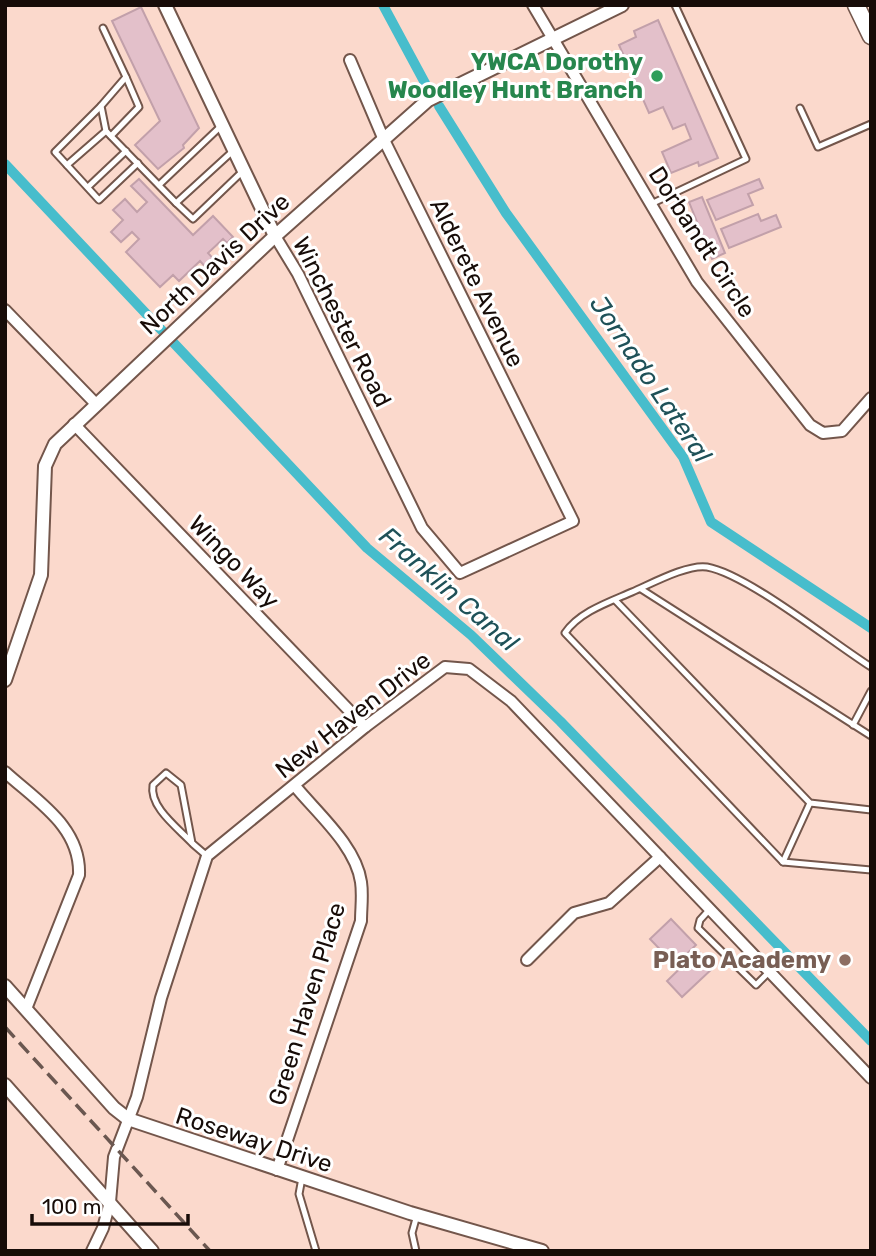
<svg xmlns="http://www.w3.org/2000/svg" width="876" height="1256" viewBox="0 0 876 1256" font-family="Rubik,sans-serif">
<style>
.lines{fill:none;stroke-linecap:round;stroke-linejoin:round}
.canal{stroke:#47bdcc;stroke-width:10}
.building{fill:#e3c0ca;stroke:#c2a0aa;stroke-width:2}
.service-casing{stroke:#73564b;stroke-width:9}
.minor-casing{stroke:#73564b;stroke-width:14}
.tertiary-casing{stroke:#73564b;stroke-width:16}
.primary-casing{stroke:#73564b;stroke-width:19}
.service{stroke:#fff;stroke-width:5}
.minor{stroke:#fff;stroke-width:10}
.tertiary{stroke:#fff;stroke-width:12}
.primary{stroke:#fff;stroke-width:16}
.rail{stroke:#6a5750;stroke-width:3.5;stroke-dasharray:14 7;stroke-linecap:butt}
.leisure-dot{fill:#2e9e5b;stroke:#fff;stroke-width:2.5}
.education-dot{fill:#8d6e63;stroke:#fff;stroke-width:2.5}
.labels{text-anchor:middle;stroke-width:6;stroke-linejoin:round;paint-order:stroke}
.leisure-label{font-size:24px;font-weight:bold;fill:#27864d;stroke:#fff;text-anchor:end}
.street-label{font-size:24px;fill:#170c08;stroke:#fff}
.education-label{font-size:24px;font-weight:bold;fill:#785e54;stroke:#fff;text-anchor:end}
.water-label{font-size:26px;font-style:italic;fill:#1f5158;stroke:#fff}
</style>
<rect width="100%" height="100%" fill="#fbd9cc"/>
<g class="lines">
<!-- canal -->
<g class="canal">
<path d="M383,5L425,83"/>
<path d="M439,106L506,213L683,457L711,522L871,628"/>
<path d="M5,164L367,548L471,635L560,721L871,1041"/>
</g>
</g>
<!-- building -->
<g class="building">
<path d="M141,7L199,128L183,145L184,148L158,169L135,145L160,121L112,21Z"/>
<path d="M658,20L718,158L699,166L698,162L671,173L662,152L691,139L685,124L673,129L663,107L649,113L619,45L636,37L634,31Z"/>
<path d="M139,179L193,235L213,216L233,237L227,243L223,239L208,253L218,264L209,271L200,261L179,281L173,275L160,287L126,252L139,239L132,232L121,242L111,232L123,220L113,210L125,199L137,212L147,202L131,186Z"/>
<path d="M759,179L763,188L748,194L753,205L716,220L707,200Z"/>
<path d="M702,197L725,253L712,259L689,202Z"/>
<path d="M758,214L761,221L776,215L781,227L729,248L721,229Z"/>
<path d="M671,919L696,945L675,965L650,939Z"/>
<path d="M698,951L714,967L682,997L667,981Z"/>
</g>
<g class="lines">
<!-- service casing -->
<g class="service-casing">
<g id="service">
<path d="M103,28L126,77L101,106L106,131L176,203L234,150"/>
<path d="M101,106L55,152L99,200L138,163"/>
<path d="M800,108L818,147L871,124"/>
<path d="M111,136L139,107L126,77"/>
<path d="M67,165L106,131"/>
<path d="M159,185L220,127"/>
<path d="M88,187L126,151"/>
<path d="M176,203L193,219L244,170"/>
<path d="M651,204L746,159L675,5"/>
<path d="M641,589L871,736"/>
<path d="M615,600L810,803L871,810"/>
<path d="M871,667C833,643 747,574 707,567C687,564 651,584 632,592C609,602 579,612 565,633L783,862L871,870"/>
<path d="M853,725L871,691"/>
<path d="M192,843L181,785L166,773L153,785C149,807 178,828 192,843L193,844L207,856"/>
<path d="M783,862L810,803"/>
<path d="M710,909L700,920L698,928L756,985L769,972"/>
<path d="M302,1178L299,1194L316,1251"/>
<path d="M416,1251L412,1233L417,1215"/>
</g>
</g>
<!-- minor casing -->
<g class="minor-casing">
<g id="minor">
<path d="M533,5L697,282L810,425L823,433L842,431L871,398"/>
<path d="M275,236L298,274L422,528L460,573L573,521L384,140L350,60"/>
<path d="M5,310L96,404"/>
<path d="M74,424L365,727"/>
<path d="M5,772C38,802 81,827 79,875L26,1009"/>
<path d="M527,960L574,913L609,903L660,857"/>
<path d="M277,1170L361,921C361,908 363,895 361,882C356,846 317,813 295,786"/>
<path d="M92,1251L103,1228L110,1202L114,1157L137,1097L161,998L207,856L365,727L445,667L469,669L511,701L871,1078"/>
</g>
</g>
<!-- tertiary casing -->
<g class="tertiary-casing">
<g id="tertiary">
<path d="M165,5L275,236"/>
<path d="M5,680L41,575L45,466L55,444L275,236L428,100L622,5"/>
<path d="M5,986L114,1108L128,1119L410,1213L542,1251"/>
<path d="M5,1085L152,1251"/>
</g>
</g>
<!-- primary casing -->
<g class="primary-casing">
<path id="primary" d="M856,5L871,36"/>
</g>
<!-- service -->
<use href="#service" class="service"/>
<!-- minor -->
<use href="#minor" class="minor"/>
<!-- tertiary -->
<use href="#tertiary" class="tertiary"/>
<!-- primary -->
<use href="#primary" class="primary"/>
<!-- rail -->
<path class="rail" d="M5,1027L210,1251"/>
</g>
<!-- markers -->
<circle class="leisure-dot" cx="657" cy="76" r="7"/>
<circle class="education-dot" cx="845" cy="960" r="7"/>
<g class="labels">
<!-- leisure labels -->
<g class="leisure-label">
<text x="643" y="70">YWCA Dorothy<tspan x="643" dy="28">Woodley Hunt Branch</tspan></text>
</g>
<!-- street labels -->
<g class="street-label">
<text transform="translate(702 242) rotate(57)" y="8">Dorbandt Circle</text>
<text transform="translate(215 264) rotate(-43)" y="8">North Davis Drive</text>
<text transform="translate(477 283) rotate(64)" y="8">Alderete Avenue</text>
<text transform="translate(342 322) rotate(63)" y="8">Winchester Road</text>
<text transform="translate(234 562) rotate(46)" y="8">Wingo Way</text>
<text transform="translate(353 715) rotate(-38)" y="8">New Haven Drive</text>
<text transform="translate(307 1004) rotate(-73)" y="8">Green Haven Place</text>
<text transform="translate(254 1140) rotate(18)" y="8">Roseway Drive</text>
</g>
<!-- education labels -->
<g class="education-label">
<text x="831" y="968">Plato Academy</text>
</g>
<!-- water labels -->
<g class="water-label">
<text transform="translate(651 379) rotate(56)" y="9">Jornado Lateral</text>
<text transform="translate(449 589) rotate(41)" y="9">Franklin Canal</text>
</g>
</g>
<!-- border -->
<rect width="876" height="1256" fill="none" stroke="#170c08" stroke-width="14"/>
<!-- scale -->
<path d="M32 1214v10h156v-10" fill="none" stroke="#170c08" stroke-width="3.5"/>
<text x="42" y="1214" font-size="21" fill="#170c08" stroke="#ffffff" stroke-width="5" paint-order="stroke">100 m</text>
</svg>
